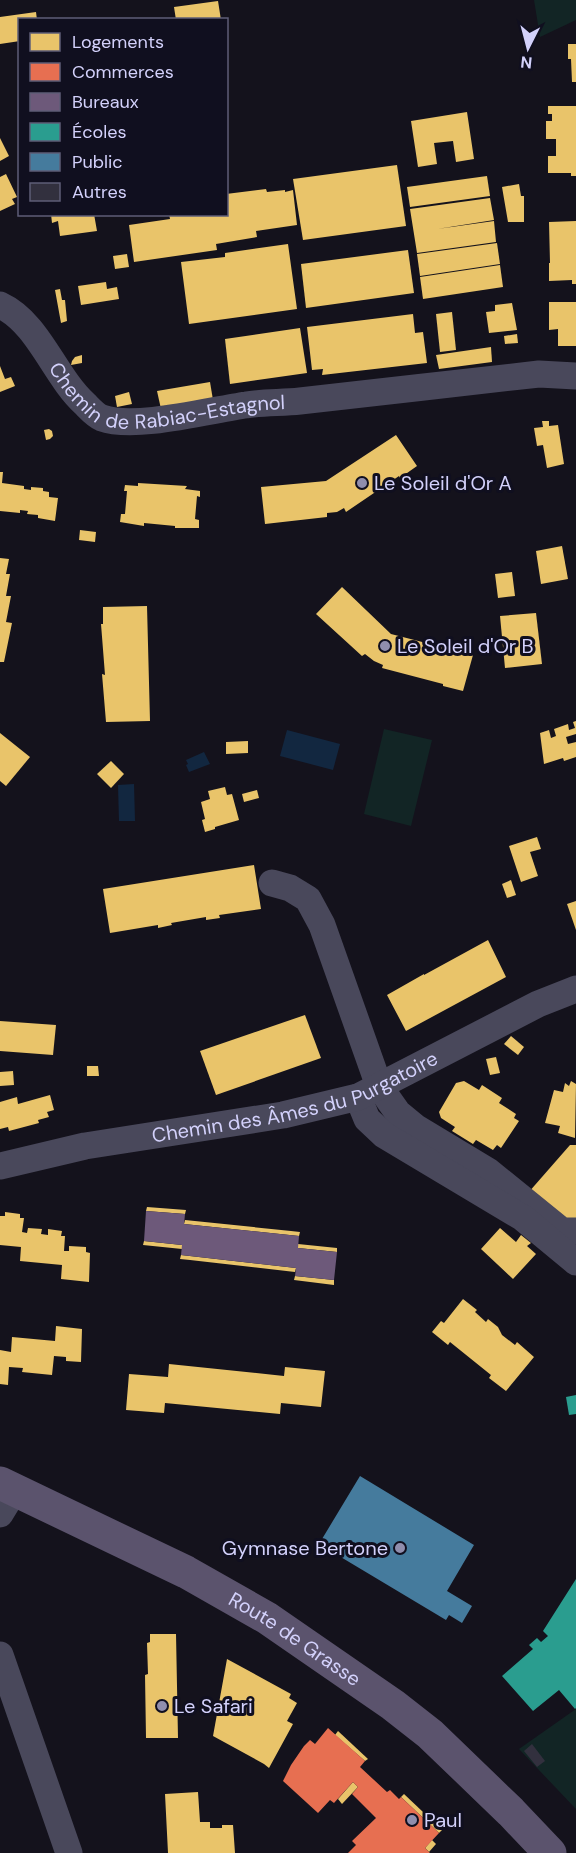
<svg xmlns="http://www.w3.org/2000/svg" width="576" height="1853" viewBox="0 0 576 1853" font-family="'DM Sans',sans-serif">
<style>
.green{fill:#122525}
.water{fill:#122740}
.homes{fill:#e9c46a}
.shops{fill:#e76f51}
.offices{fill:#6d597a}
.schools{fill:#2a9d8f}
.public{fill:#457b9d}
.building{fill:#32303e}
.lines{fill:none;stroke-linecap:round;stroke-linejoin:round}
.minor{stroke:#49485b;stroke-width:27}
.major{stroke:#5b536d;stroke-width:33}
.poi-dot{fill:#908ead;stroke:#100f1f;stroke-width:2}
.labels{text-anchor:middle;stroke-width:6;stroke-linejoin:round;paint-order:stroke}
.street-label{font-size:20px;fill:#d3d1fb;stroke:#100f1f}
.poi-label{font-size:20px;fill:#d3d1fb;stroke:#100f1f;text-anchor:start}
</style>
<rect width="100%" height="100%" fill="#14121c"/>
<!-- green -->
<g class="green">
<path d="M534,0H576V20L540,37Z"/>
<path d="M384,729L432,740L411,826L364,814Z"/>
<path d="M576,1709V1809L519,1749Z"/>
</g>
<!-- water -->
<g class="water">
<path d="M287,730L340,744L333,770L280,756Z"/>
<path d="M204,752L210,764L189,772L186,765L188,764L186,760Z"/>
<path d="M134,784L135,821H119L118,785Z"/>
</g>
<!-- homes -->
<g class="homes">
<path d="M218,1L221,20H176L174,7Z"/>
<path d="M36,12L37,20H20V41L0,44V17Z"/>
<path d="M568,44H576V82H572L571,59H568Z"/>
<path d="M548,106H576V176H571V173H548V156H556V139H546V121H552V114H548Z"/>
<path d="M467,112L474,159L456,162L453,141L434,143L437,164L418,167L411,121Z"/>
<path d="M0,138L9,156L0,161Z"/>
<path d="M397,165L406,226L303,240L293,179Z"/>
<path d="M6,174L17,197L12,199L15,204L0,211V177Z"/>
<path d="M487,176L490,196L410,207L407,187Z"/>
<path d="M519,184L521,196H524V222H508L502,187Z"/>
<path d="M266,189L267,192L285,190V192L293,190L297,225L256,231L257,237L216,244L217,250L134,262L129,225L170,219L169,214H226V194Z"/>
<path d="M490,198L494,220L437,229L494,221L496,242L417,253L410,209Z"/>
<path d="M51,214H94L97,231L60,236L58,221L52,223Z"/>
<path d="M576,221V284H572V280L549,281V263H550L549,222Z"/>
<path d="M497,243L500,264L420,276L417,254Z"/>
<path d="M288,244L297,309L189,324L181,262L225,257V253Z"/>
<path d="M408,250L414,293L306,308L301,264Z"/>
<path d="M127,254L129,267L115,269L113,256Z"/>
<path d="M500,265L503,287L423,299L420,277Z"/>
<path d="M106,282L107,289L117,287L119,299L81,305L78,286Z"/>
<path d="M60,289L62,300H65L67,321L61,323L55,290Z"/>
<path d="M549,302H576V346H558V329L549,330Z"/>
<path d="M512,303L517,330L489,333L486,312L495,311V305Z"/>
<path d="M452,312L456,350L440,352L436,314Z"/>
<path d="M413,314L415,333L423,332L427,363L322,375L323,369L312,370L307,327Z"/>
<path d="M300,328L307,373L230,384L225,339Z"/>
<path d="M517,334L518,343L505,344L504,336Z"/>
<path d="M491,347L492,362L439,369L436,355Z"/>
<path d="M82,355V363L71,365L72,361L75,357Z"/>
<path d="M0,366L5,379L11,377L15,386L0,392Z"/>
<path d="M210,382L213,400L161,409L157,391Z"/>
<path d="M129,392L132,404L117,407L115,396Z"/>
<path d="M542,421H549V426L558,425L564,464L547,468L543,445L537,446L534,428L543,427Z"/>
<path d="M49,429L52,431L53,436L50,439L46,440L44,430Z"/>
<path d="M396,435L417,466L400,478L399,476L346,512L344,508L337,512L327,513V517L265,524L261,487L326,481Z"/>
<path d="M0,472H3L2,483L24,486V489L31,490V487L43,488V491L49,492V497L58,498L55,521L38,518V515L27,514L28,511L20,510V513L0,511Z"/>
<path d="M138,483L187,486L185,489L200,491V497L197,496L195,519L199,520V528H175V526L144,523V526L120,522L121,514H125L127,491H124L125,485L138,486Z"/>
<path d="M80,530L96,532L95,542L79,540Z"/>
<path d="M562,546L568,579L541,584L536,551Z"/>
<path d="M0,558L9,559L6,574H10L6,596H11L6,622L12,623L4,662H0Z"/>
<path d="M512,572L515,596L498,598L495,574Z"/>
<path d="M342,587L391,634L473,655L463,691L443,686V684L382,668L383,665L374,661L365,654L362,656L316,614Z"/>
<path d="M147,606L150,721L106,722L102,674L105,675L101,624H103V607Z"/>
<path d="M536,613L542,664L505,668L500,616Z"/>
<path d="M576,721V734L566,737L568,744L576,742V757L564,761L563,758L544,764L540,733L549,730L551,738L556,736L554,729L568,724L569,730L575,728L573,722Z"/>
<path d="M0,733L30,757L6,786L0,781Z"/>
<path d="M248,741V753L226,754V742Z"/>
<path d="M111,761L124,774L111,788L97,774Z"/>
<path d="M225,787L227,795L232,794L239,820L215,827V829L205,832L202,820L205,819L201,802L210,799L208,791Z"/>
<path d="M257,790L259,798L244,802L242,794Z"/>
<path d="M537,837L541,849L530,852L538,876L521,882L509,846Z"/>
<path d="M254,865L261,909L219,915L220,918L206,920V917L171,923L172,925L158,928V925L110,933L103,889Z"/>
<path d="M511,880L516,895L507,898L502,884Z"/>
<path d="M576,901V930L567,904Z"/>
<path d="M488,940L506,977L406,1031L387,995L424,974V975Z"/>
<path d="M305,1015L321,1058L216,1095L200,1051Z"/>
<path d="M0,1021L56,1025L53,1055L0,1051Z"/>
<path d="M511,1036L524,1047L518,1055L504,1044Z"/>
<path d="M496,1057L500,1073L490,1075L486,1059Z"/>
<path d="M87,1066H98L99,1076H87Z"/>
<path d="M13,1071L14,1085L0,1086V1072Z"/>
<path d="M464,1081L479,1090L482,1085L502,1098L499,1103L516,1114L514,1118L519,1121L501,1148L497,1145L493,1150L476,1140L473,1144L452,1131L455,1127L441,1118L439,1112L456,1083Z"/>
<path d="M571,1081L576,1084L575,1138L558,1133L560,1126L545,1123L554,1090L563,1092L565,1083L569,1086Z"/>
<path d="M50,1095L54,1110L47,1112L49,1117L38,1120L39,1123L9,1131L8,1127L0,1129V1102L17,1097L18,1104Z"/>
<path d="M570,1145H576V1222L569,1230L528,1193Z"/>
<path d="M147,1207L186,1210L185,1214L146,1211Z"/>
<path d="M5,1212L20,1214V1218H24L22,1232L27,1233L28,1228L42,1229L41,1234L48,1235V1229L62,1231L61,1236H65L64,1251H69V1246L86,1247V1252L90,1253L89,1282L61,1279L62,1265L20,1261L21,1247L0,1245V1216H5Z"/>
<path d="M185,1220L291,1231L300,1232L299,1236L184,1224Z"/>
<path d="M500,1228L516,1242L521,1235L531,1243L527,1246L536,1254L513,1279L481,1249Z"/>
<path d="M144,1241L182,1245V1249L143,1245Z"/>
<path d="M298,1244L337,1248V1252L298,1248Z"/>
<path d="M181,1255L296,1268L295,1272L190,1260L180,1259Z"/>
<path d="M295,1276L334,1280V1285L294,1280Z"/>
<path d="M463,1299L477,1310L475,1312L486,1322L488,1319L498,1327L502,1335L515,1345L517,1342L534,1357L506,1391L489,1378L491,1375L450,1342L448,1345L432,1332L441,1321L444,1323Z"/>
<path d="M56,1326L82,1329L81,1362L66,1361V1357L54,1356L52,1375L22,1372L23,1368L9,1367L8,1385L0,1384V1350L11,1352L12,1337L55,1341Z"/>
<path d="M169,1364L284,1376L285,1367L325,1371L321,1407L281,1403L280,1414L165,1403L164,1413L126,1410L129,1374L168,1377Z"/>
<path d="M150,1634H176L178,1738H146L145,1675L148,1674L147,1643L150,1642Z"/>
<path d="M227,1659L291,1694L289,1698L297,1703L287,1721L293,1724L269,1768L264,1764L213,1736Z"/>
<path d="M338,1731L368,1759L365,1761L335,1735Z"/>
<path d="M353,1782L358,1787L342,1804L338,1799Z"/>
<path d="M198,1792L200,1822H210V1828H222V1825H233L235,1853H168L165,1794Z"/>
<path d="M404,1794L442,1830L439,1833L401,1797Z"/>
<path d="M432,1840L436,1844L429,1852L425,1848Z"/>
</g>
<!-- shops -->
<path class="shops" d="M328,1728L365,1761L360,1767L387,1792L390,1790L399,1799L401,1797L439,1833L425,1848L430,1853H348L356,1845L352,1841L376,1818L352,1794L358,1787L353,1782L334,1803L330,1800L318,1813L283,1781L291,1765L304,1746L310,1740L315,1744Z"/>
<!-- offices -->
<path class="offices" d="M146,1211L185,1214L184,1224L299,1236L298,1248L337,1252L334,1280L295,1276L296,1268L181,1255L182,1245L144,1241Z"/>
<!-- schools -->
<g class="schools">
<path d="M576,1395V1414L569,1415L566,1397Z"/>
<path d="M576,1579V1708L575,1709L559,1690L533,1711L502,1676L533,1649L529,1645L537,1638L541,1642L548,1636L543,1631Z"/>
</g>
<!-- public -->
<path class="public" d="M360,1476L474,1545L447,1591L472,1606L462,1623L449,1615L446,1620L319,1544Z"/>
<!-- building -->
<path class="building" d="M532,1744L545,1761L537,1767L524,1751Z"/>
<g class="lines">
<!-- minor -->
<g class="minor">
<path id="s1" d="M0,305C39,323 54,376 85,404C90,409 95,415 102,418C135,430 210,410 246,405C264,402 282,403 300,401C380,392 459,383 539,374L576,376"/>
<path d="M272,883L290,888L308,899L322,925L379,1086L398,1113L415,1127L488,1171L562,1231H576"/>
<path d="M358,1097L367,1119L384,1135L523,1218L576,1262"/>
<path id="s2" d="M0,1166L85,1146L283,1115L358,1097L538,1004L576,989"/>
<path d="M0,1514L14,1491"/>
<path d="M0,1655L69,1853"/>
</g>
<!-- major -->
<path class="major" id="s3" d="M0,1483L186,1572L267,1618L393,1705L430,1734L511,1812L550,1853"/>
</g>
<!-- markers -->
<g class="poi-dot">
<circle cx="362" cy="483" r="6"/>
<circle cx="385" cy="646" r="6"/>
<circle cx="400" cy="1548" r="6"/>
<circle cx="162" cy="1706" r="6"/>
<circle cx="412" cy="1820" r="6"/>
</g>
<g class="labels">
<!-- street labels -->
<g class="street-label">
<text dy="7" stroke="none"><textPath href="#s1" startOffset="210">Chemin de Rabiac-Estagnol</textPath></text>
<text dy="7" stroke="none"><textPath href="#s2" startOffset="304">Chemin des Âmes du Purgatoire</textPath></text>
<text dy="7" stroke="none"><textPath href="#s3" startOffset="334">Route de Grasse</textPath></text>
</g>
<!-- poi labels -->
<g class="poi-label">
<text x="374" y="490">Le Soleil d'Or A</text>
<text x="397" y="653">Le Soleil d'Or B</text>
<text x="388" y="1555" text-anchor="end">Gymnase Bertone</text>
<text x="174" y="1713">Le Safari</text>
<text x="424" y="1827">Paul</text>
</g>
</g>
<!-- legend -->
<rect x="18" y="18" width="210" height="198" fill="#100f1f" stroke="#5e5d77" stroke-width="1.5"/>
<rect x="30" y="33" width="30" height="18" fill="#e9c46a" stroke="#5e5d77" stroke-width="1.5"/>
<text x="72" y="48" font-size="18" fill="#d3d1fb">Logements</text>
<rect x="30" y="63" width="30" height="18" fill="#e76f51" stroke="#5e5d77" stroke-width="1.5"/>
<text x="72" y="78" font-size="18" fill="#d3d1fb">Commerces</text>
<rect x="30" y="93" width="30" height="18" fill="#6d597a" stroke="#5e5d77" stroke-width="1.5"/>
<text x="72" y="108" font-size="18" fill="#d3d1fb">Bureaux</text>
<rect x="30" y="123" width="30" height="18" fill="#2a9d8f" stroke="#5e5d77" stroke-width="1.5"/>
<text x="72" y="138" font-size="18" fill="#d3d1fb">Écoles</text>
<rect x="30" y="153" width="30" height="18" fill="#457b9d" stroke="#5e5d77" stroke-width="1.5"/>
<text x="72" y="168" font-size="18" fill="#d3d1fb">Public</text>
<rect x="30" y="183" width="30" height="18" fill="#32303e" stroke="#5e5d77" stroke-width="1.5"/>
<text x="72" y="198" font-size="18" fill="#d3d1fb">Autres</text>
<!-- north arrow -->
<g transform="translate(528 48) rotate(186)" stroke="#100f1f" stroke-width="4.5" paint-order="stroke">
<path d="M0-4.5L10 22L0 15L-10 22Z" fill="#d3d1fb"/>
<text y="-9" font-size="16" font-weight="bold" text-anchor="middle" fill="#d3d1fb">N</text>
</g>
</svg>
